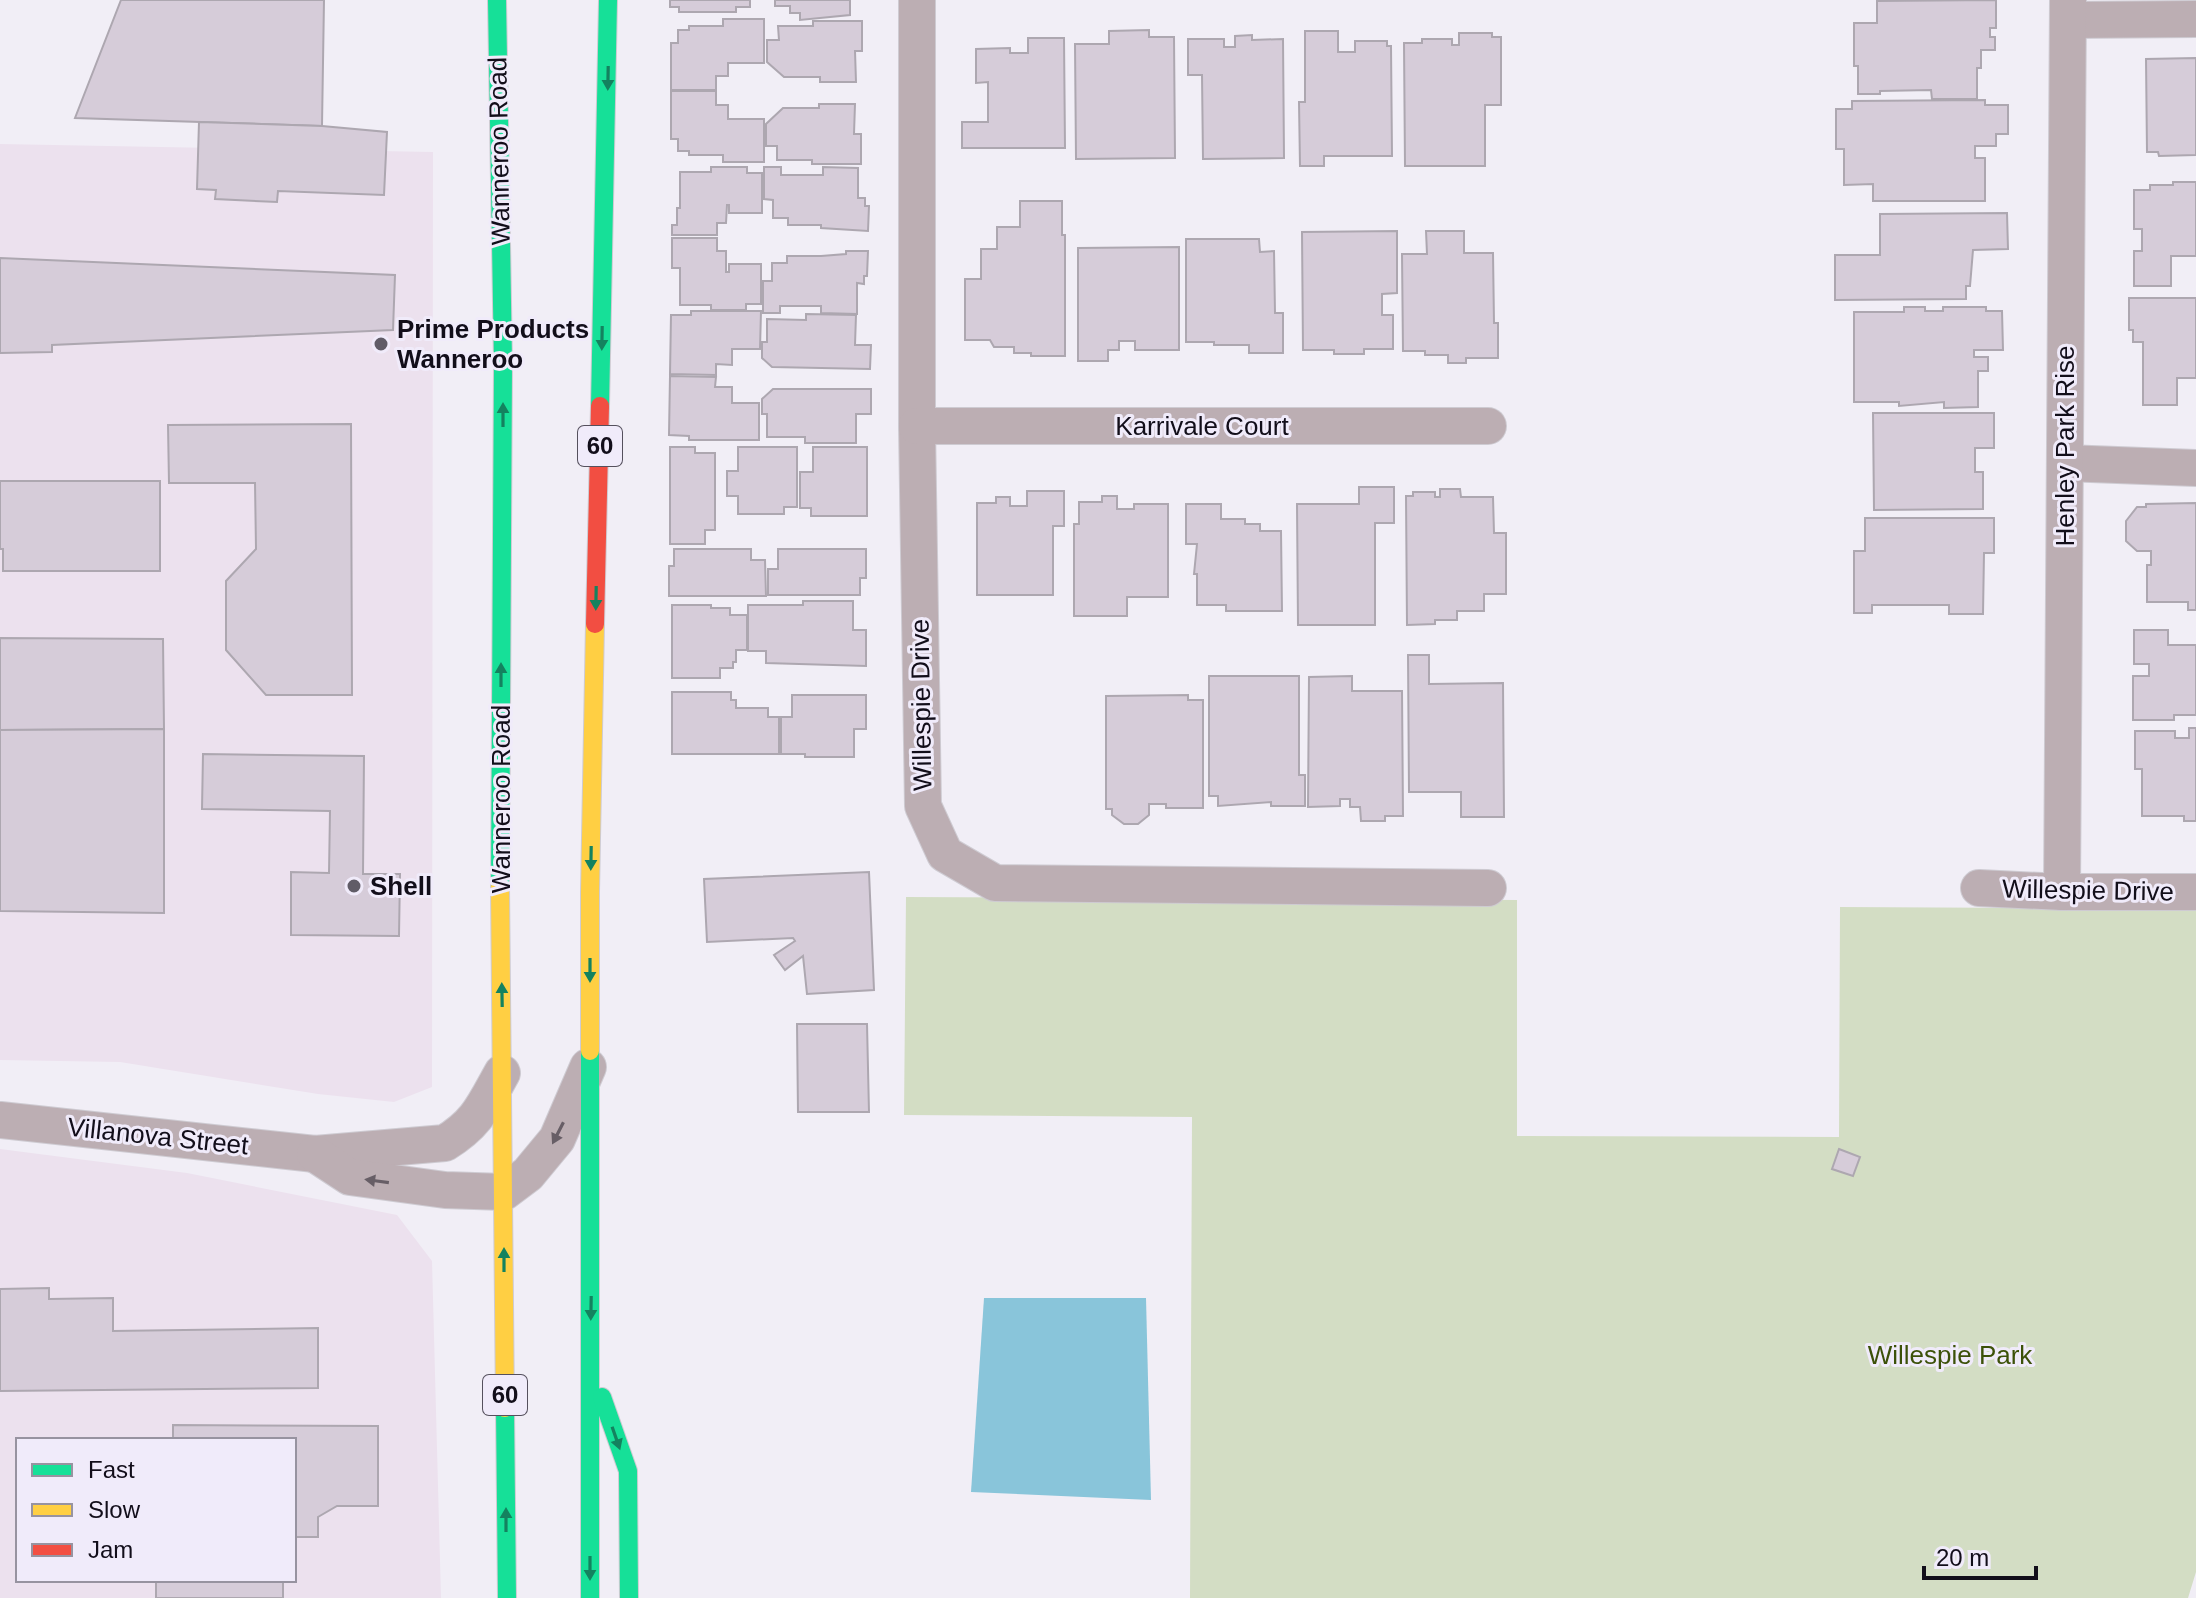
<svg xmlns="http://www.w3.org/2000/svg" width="2196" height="1598" viewBox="0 0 2196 1598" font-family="Arial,sans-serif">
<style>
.commercial{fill:#ece1ee;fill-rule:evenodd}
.green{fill:#d3ddc4}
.water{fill:#89c5da}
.building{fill:#d6ccd9;stroke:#ada7b0;stroke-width:2}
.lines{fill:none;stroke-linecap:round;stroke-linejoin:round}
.street-casing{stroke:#cecbd2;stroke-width:38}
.fast-casing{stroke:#cecbd2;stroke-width:20}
.slow-casing{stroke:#cecbd2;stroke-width:20}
.jam-casing{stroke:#cecbd2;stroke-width:20}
.street{stroke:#bcaeb3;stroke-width:36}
.fast{stroke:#16e098;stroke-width:18}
.slow{stroke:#ffcf43;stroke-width:18}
.jam{stroke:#f24e42;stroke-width:18}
.oneway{fill:#14825f}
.oneway2{fill:#675e66}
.poi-dot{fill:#605c67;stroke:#f0ebfa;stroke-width:3}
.labels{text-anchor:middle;stroke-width:6;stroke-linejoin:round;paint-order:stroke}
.shield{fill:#f0ebfa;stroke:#55505d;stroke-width:2}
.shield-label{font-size:24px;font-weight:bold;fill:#120e1a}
.street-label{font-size:26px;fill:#120e1a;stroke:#f0ebfa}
.poi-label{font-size:26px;font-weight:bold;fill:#120e1a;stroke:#f0ebfa;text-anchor:start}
.park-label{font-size:26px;fill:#3c5109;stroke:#f0ebfa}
</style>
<rect width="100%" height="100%" fill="#f1eef6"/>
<!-- commercial -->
<g class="commercial">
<path d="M0,144L433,152L432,1087L394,1102L318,1094L120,1062L0,1060Z"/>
<path d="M0,1149L187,1173L397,1215L432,1261L441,1598H0ZM18,1440H294V1580H18Z"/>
</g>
<!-- green -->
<path class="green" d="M906,897L1517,900V1136L1839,1137L1840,907L2196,909V1572L2188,1598H1190L1192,1117L904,1115Z"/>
<!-- water -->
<path class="water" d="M984,1298H1146L1151,1500L971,1492Z"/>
<!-- building -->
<g class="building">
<path d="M121,0H324L322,126L75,118Z"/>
<path d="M670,0H750V7H736V12H679V7H670Z"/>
<path d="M775,0H850V15L800,20V13H790V6H775Z"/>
<path d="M1996,0V28H1990V37H1995V50H1981V68H1977V99H1932L1931,90L1880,91V94H1858V66H1854V23H1877V1Z"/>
<path d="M723,19H764V63H728V76H716V90H671V43H678V30H689V26H723Z"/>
<path d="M813,21H862V51H855L856,82H820V77H784L767,62V40H779L778,26H813Z"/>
<path d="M1149,30V37H1174L1175,158L1076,159L1075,44H1109V31Z"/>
<path d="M1305,31H1338V52H1355V41H1387V46H1391L1392,156H1324V166H1300L1299,102H1305Z"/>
<path d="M1459,33H1492V37H1501V105H1485V166H1405L1404,43H1422V39H1452V45H1459Z"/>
<path d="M1252,35V40L1283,39L1284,158L1203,159L1202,75H1188V39H1224V47H1235V36Z"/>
<path d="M1028,38H1064L1065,148H962V122H988V82L976,83V49L1010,48V53H1028Z"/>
<path d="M2196,58V155L2159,156L2158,152H2147L2146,59Z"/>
<path d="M671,91H716V105H728V119H764V162H723V155H689V151H678V139H671Z"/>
<path d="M1985,100V105H2008V134H1996V146H1975V158H1985V201H1873V184L1844,185V149H1836V109H1852V101Z"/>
<path d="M819,104H855L854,134H861V164H812V160H777V146H766V124L783,108H819Z"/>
<path d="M199,122L322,126L387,132L384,195L278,191L277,202L215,199L216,190L197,189Z"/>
<path d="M711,167H747V173H762V213H729V205H727L726,223H717V235H672V225H677V208H680V172H711Z"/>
<path d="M764,167H781V175H823V167L858,168V198H865V206H869L868,231L821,228V225H788V218H773V200L764,199Z"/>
<path d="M2173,182H2196V256H2171V286H2134V251H2142V229H2134V190H2150V185H2173Z"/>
<path d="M1020,201H1062V235H1065V356H1031V353H1014V347H994L990,340H965V279H981V249H997V227H1020Z"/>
<path d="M2007,213L2008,249L1973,250L1970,286H1966V299L1835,300V255H1880V214Z"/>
<path d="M1397,231V293L1382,294V315H1393V349H1364V354H1334V350H1303L1302,232Z"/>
<path d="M1426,231H1464V253H1493L1494,323H1498V358H1466V363H1448V355H1425V351H1403L1402,254H1427Z"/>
<path d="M672,238H717V251H726V272H729V264H761V304H746V310H711V305H680V268H672Z"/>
<path d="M1186,239H1259L1260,252L1274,251L1275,313H1283V353H1249V345H1214V342H1186Z"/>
<path d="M1179,247V350H1135V341H1119V350H1108V361H1078V248Z"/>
<path d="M846,251H868L867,276H864V284L857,283V314L821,313V306H780V313H763V281H772V263H787V256H821L846,254Z"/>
<path d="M0,258L395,275L393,330L52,345V352L0,353Z"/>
<path d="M2129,298H2196V378H2177V405H2143V342H2133V330H2129Z"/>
<path d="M1904,307H1925V311H1943V307H1986V311H2002L2003,350H1974V357H1988V371H1978V407L1944,408V402L1899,406V402H1854V312H1904Z"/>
<path d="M691,311H761L760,349H732V365L716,364V375L670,374L671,315H691Z"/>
<path d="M806,314L856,315L855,345H871L870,369L772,367L762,358V342H767V319L806,320Z"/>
<path d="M670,376L716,377L715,387H732V403H759V440H689V436L669,435Z"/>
<path d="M773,389H871V414H856V443H805V437H767V414H762V399Z"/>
<path d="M1873,413H1994V448H1975V472H1983V509L1874,510Z"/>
<path d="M351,424L352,695H266L226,650V581L256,549L255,483H169L168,425Z"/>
<path d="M670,447H695V453H715V530H705V544H670Z"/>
<path d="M738,447H797V507H784V514H738V496H727V471H738Z"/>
<path d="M813,447H867V516H811V508H800V472H813Z"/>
<path d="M0,481H160V571H3V549H0Z"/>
<path d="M1359,487H1394V523H1375V625H1298L1297,504H1359Z"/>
<path d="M1440,489H1460L1461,497H1493L1494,533H1506V594H1484V611H1457V620H1435V624L1407,625L1406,496H1413V492H1435V497H1440Z"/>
<path d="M1027,491H1064V526H1053V595H977V503H996V497H1010V506H1027Z"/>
<path d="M1102,496H1117V509H1134V504H1168V597H1127V616H1074V524H1079V502H1102Z"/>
<path d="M2196,503V610H2188V602H2147V565H2151V551H2137L2126,541V521L2137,507H2146V504Z"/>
<path d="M1186,504H1221V519H1245V524H1260V531H1281L1282,611H1226V605H1197V574H1194L1197,544H1186Z"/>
<path d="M1865,518H1994V553H1984L1983,614H1949V605H1872V613H1854V551H1865Z"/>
<path d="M674,549H751V560H765L766,596H669V566H674Z"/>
<path d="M778,549H866V578H860V595H768V569H778Z"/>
<path d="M803,601H853V630H866V666L766,663V651H748V605H803Z"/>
<path d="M672,605H711V608H730V615H747V650H736V662H733V668H720V678H672Z"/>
<path d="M2134,630H2168V645H2196V715H2174V720H2133V676H2149V664H2134Z"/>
<path d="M0,638L163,639L164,729L0,730Z"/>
<path d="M1408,655H1429V684L1503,683L1504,817H1461V792H1409Z"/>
<path d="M1209,676H1299V775H1305V806H1271V802L1218,806V796H1209Z"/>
<path d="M1352,676V691H1402L1403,816H1385V821H1361L1360,807H1350V799H1340V806L1308,807L1309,677Z"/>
<path d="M672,692H731V700H736V708H768V717H779V754H672Z"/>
<path d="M792,695H866V729H854V757H805V754H781V717H792Z"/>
<path d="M1188,695V700H1203V808H1166V804H1149V815L1138,824H1124L1112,815V809H1106V696Z"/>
<path d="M2189,728H2196V821H2184V816H2142V769H2135V731H2175V738H2189Z"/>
<path d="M164,729V913L0,911V730Z"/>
<path d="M203,754L364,756L363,874H400L399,936L291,935V872L329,873L330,811L202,809Z"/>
<path d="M869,872L874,990L807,994L803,956L785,970L774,955L795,941L793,938L707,942L704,879Z"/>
<path d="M797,1024H867L869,1112H798Z"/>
<path d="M1839,1149L1860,1157L1853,1176L1832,1169Z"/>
<path d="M49,1288V1299L113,1298V1331L318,1328V1388L0,1391V1289Z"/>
<path d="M173,1425L378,1426V1506H337L318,1517V1537H294V1440H173Z"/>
<rect x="156" y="1580" width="127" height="18"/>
</g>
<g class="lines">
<!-- street casing -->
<g class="street-casing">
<g id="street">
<path d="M917,0V426L923,806L945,854L995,883L1488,888"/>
<path d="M2068,20L2196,19"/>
<path d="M917,426H1488"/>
<path d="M2065,463L2196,468"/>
<path d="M1979,888L2062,892H2196"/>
<path d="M2062,892L2068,0"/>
<path d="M0,1120L315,1154L445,1143C478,1123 484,1105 502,1073"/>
<path d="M315,1154L350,1177L445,1190L504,1192L528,1174L557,1139L588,1067"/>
</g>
</g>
<!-- fast casing -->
<g class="fast-casing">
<g id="fast">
<path d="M497,0L503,363L500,887"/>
<path d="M600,406L608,0"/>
<path d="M590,1051V1598"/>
<path d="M602,1397L628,1471L629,1598"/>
<path d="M505,1408L507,1598"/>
</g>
</g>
<!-- slow casing -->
<g class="slow-casing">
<g id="slow">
<path d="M500,887L505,1408"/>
<path d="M590,1051V892L595,624"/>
</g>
</g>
<!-- jam casing -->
<g class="jam-casing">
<path id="jam" d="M595,624L600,406"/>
</g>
<!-- street -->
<use href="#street" class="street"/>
<!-- fast -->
<use href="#fast" class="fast"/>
<!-- slow -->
<use href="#slow" class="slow"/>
<!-- jam -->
<use href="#jam" class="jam"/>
</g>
<!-- one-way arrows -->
<defs><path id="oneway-solid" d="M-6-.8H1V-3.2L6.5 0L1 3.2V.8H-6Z" transform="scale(2)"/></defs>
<g class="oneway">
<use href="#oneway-solid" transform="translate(608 78) rotate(91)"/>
<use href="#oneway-solid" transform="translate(602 338) rotate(91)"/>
<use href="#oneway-solid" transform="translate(503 415) rotate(-90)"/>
<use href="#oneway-solid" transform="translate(596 598) rotate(91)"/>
<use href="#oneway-solid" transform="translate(501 675) rotate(-90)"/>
<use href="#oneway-solid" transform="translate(591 858) rotate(91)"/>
<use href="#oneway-solid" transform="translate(590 970) rotate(90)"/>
<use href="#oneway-solid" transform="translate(502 995) rotate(-91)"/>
<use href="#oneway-solid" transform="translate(504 1260) rotate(-90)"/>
<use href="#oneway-solid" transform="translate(591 1308) rotate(91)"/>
<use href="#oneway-solid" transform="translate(616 1438) rotate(71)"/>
<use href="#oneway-solid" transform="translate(506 1520) rotate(-90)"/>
<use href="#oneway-solid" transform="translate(590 1568) rotate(90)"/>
</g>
<g class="oneway2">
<use href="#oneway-solid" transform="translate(558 1133) rotate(117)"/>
<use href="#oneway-solid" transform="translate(377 1181) rotate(-172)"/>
</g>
<!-- markers -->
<g class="poi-dot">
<circle cx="381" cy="344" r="8"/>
<circle cx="354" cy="886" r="8"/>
</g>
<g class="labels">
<!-- shield labels -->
<g class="shield">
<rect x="578" y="426" width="44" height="40" rx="6"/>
<rect x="483" y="1375" width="44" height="40" rx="6"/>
</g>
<g class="shield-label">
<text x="600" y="454">60</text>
<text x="505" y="1403">60</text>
</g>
<!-- street labels -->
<g class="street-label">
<text transform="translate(499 151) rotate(-91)" y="9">Wanneroo Road</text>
<text x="1202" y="435">Karrivale Court</text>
<text transform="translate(2065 446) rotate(-90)" y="9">Henley Park Rise</text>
<text transform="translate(921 705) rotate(-91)" y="9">Willespie Drive</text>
<text transform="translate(501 799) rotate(-90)" y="9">Wanneroo Road</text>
<text transform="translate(2088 890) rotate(1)" y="9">Willespie Drive</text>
<text transform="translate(158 1136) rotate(6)" y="9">Villanova Street</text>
</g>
<!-- poi labels -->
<g class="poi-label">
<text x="397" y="338">Prime Products<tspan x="397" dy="30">Wanneroo</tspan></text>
<text x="370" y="895">Shell</text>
</g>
<!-- park labels -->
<g class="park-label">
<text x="1950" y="1364">Willespie Park</text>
</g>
</g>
<!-- legend -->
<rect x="16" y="1438" width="280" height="144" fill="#f0ebfa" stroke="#9793a0" stroke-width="2"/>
<rect x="32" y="1464" width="40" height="12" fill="#16e098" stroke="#9793a0" stroke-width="2"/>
<text x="88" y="1478" font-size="24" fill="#120e1a">Fast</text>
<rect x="32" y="1504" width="40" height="12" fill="#ffcf43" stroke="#9793a0" stroke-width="2"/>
<text x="88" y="1518" font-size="24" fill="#120e1a">Slow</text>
<rect x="32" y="1544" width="40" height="12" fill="#f24e42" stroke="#9793a0" stroke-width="2"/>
<text x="88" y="1558" font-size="24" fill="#120e1a">Jam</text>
<!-- scale -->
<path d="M1924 1566v12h112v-12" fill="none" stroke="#120e1a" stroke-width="4"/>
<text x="1936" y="1566" font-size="24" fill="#120e1a" stroke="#f0ebfa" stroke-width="6" paint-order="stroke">20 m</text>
</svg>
